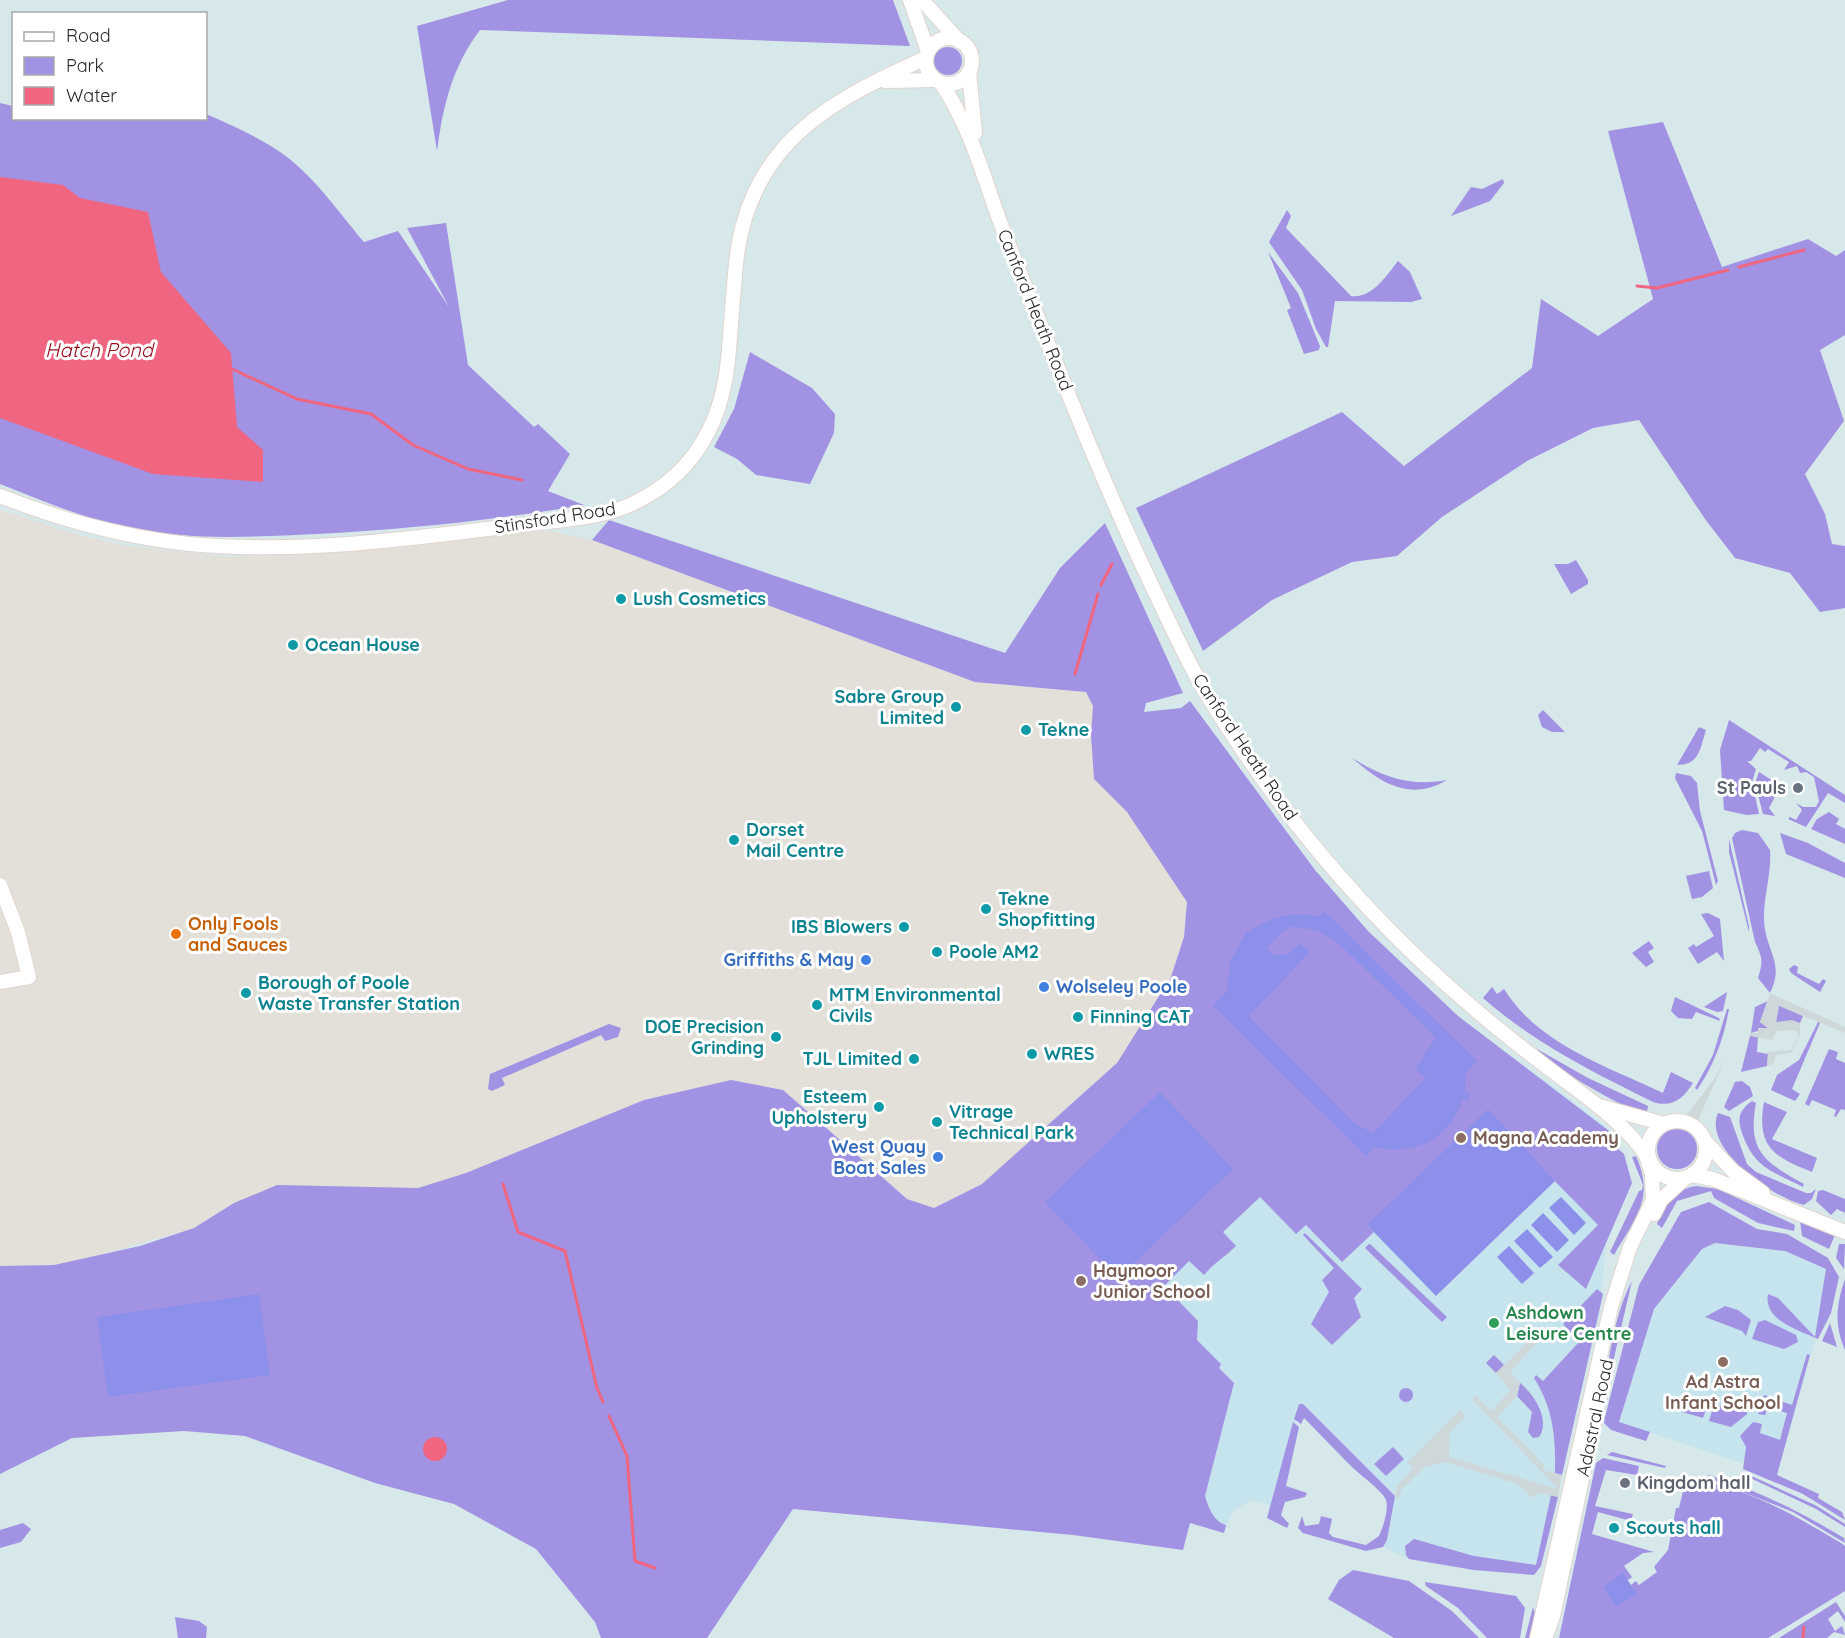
<svg xmlns="http://www.w3.org/2000/svg" width="1845" height="1638" viewBox="0 0 1845 1638" font-family="Quicksand,sans-serif">
<style>
.industrial{fill:#e2e0d9;fill-rule:evenodd}
.education{fill:#c6e4ed}
.green{fill:#a292e3}
.pitch{fill:#8d90ea;fill-rule:evenodd}
.plaza{fill:#ced8da}
.water{fill:#f06681}
.lines{fill:none;stroke-linecap:round;stroke-linejoin:round}
.stream{stroke:#f06681;stroke-width:3}
.secondary-casing{stroke:#e1d4cd;stroke-width:16}
.secondary{stroke:#fff;stroke-width:14}
.culture-dot{fill:#0f9aa8;stroke:#fff;stroke-width:2}
.worship-dot{fill:#6b7280;stroke:#fff;stroke-width:2}
.food-dot{fill:#e8710a;stroke:#fff;stroke-width:2}
.shop-dot{fill:#3f7fe0;stroke:#fff;stroke-width:2}
.education-dot{fill:#8d6e63;stroke:#fff;stroke-width:2}
.leisure-dot{fill:#2e9e5b;stroke:#fff;stroke-width:2}
.labels{text-anchor:middle;stroke-width:6;stroke-linejoin:round;paint-order:stroke}
.street-label{font-size:18px;fill:#272727;stroke:#fff}
.culture-label{font-size:18px;font-weight:bold;fill:#0d838f;stroke:#fff;text-anchor:start}
.worship-label{font-size:18px;font-weight:bold;fill:#5b616d;stroke:#fff;text-anchor:end}
.food-label{font-size:18px;font-weight:bold;fill:#c56008;stroke:#fff;text-anchor:start}
.shop-label{font-size:18px;font-weight:bold;fill:#366cbe;stroke:#fff;text-anchor:end}
.education-label{font-size:18px;font-weight:bold;fill:#785e54;stroke:#fff;text-anchor:start}
.leisure-label{font-size:18px;font-weight:bold;fill:#27864d;stroke:#fff;text-anchor:start}
.water-label{font-size:20px;font-style:italic;fill:#970b1b;stroke:#fff}
</style>
<rect width="100%" height="100%" fill="#d7e8ea"/>
<!-- industrial -->
<path class="industrial" d="M0,510L79,535L127,546L228,557L344,551L525,531H552L592,540L975,682L1086,692L1093,706L1091,735L1094,779L1127,812L1187,902L1184,937L1171,977L1117,1063L982,1184L934,1208L907,1199L783,1090L417,1188L234,1203L194,1228L76,1261L54,1265L0,1266ZM609,1024L601,1035L502,1078L505,1086L490,1074Z"/>
<!-- education -->
<g class="education">
<path d="M1190,701L1315,870L1368,931L1458,1016L1601,1123L1613,1134L1609,1141L1624,1154L1632,1183L1606,1245L1600,1310L1541,1566L1534,1575L1474,1570L1409,1559L1383,1547L1387,1540L1394,1502L1300,1406L1272,1506L1252,1500L1233,1511L1224,1533L915,1249L1213,979L1143,712L1181,708Z"/>
<path d="M1715,1243L1785,1251L1827,1270L1832,1279L1777,1475L1619,1422L1654,1309L1693,1257L1702,1249Z"/>
</g>
<!-- green -->
<g class="green">
<path d="M508,0H893L910,46L480,30C452,67 443,106 437,151L417,26Z"/>
<circle cx="948" cy="61" r="14"/>
<path d="M0,103L13,106L14,118H206V114C231,125 261,138 283,154C315,177 339,213 364,242L398,231L449,307L407,228L446,223L468,365L534,427L538,424L570,454L548,491L584,505C495,520 406,529 316,534C253,537 187,541 125,527C82,518 41,500 0,484Z"/>
<path d="M1663,122L1722,267L1808,239L1836,256L1845,250V335L1820,350L1844,421L1805,474L1825,514L1832,544L1845,546V608L1820,612L1790,573L1735,558L1705,519L1639,420L1593,428L1527,461L1442,517L1397,556L1352,562L1272,600L1203,651L1136,508L1342,412L1404,466L1532,368L1541,299L1598,336L1653,299L1608,131Z"/>
<path d="M1503,179L1504,183L1490,201L1451,216L1471,187L1482,189Z"/>
<path d="M1287,210L1291,216L1286,228L1351,296C1372,299 1387,275 1398,261L1410,272L1422,299L1411,302L1335,301L1328,347H1326L1316,329L1302,290L1269,242Z"/>
<path d="M1268,252L1298,293L1320,346L1319,350L1304,354L1287,310L1291,308Z"/>
<path d="M750,352L812,388L835,414L834,433L810,484L756,475L737,459L714,447L734,409Z"/>
<path d="M609,520L1005,653L1060,568L1105,523L1183,693L1146,703L1144,712L1181,708L1190,701L1315,870L1368,931L1458,1016L1613,1134L1609,1141L1624,1154L1632,1183L1586,1289L1558,1265L1598,1225L1530,1156L1367,1225L1374,1232L1342,1262L1306,1225L1296,1234L1260,1197L1223,1232L1236,1246C1225,1257 1214,1263 1204,1275L1189,1261L1164,1286L1198,1321L1197,1340L1221,1364L1219,1368L1234,1383L1205,1496C1208,1507 1214,1522 1226,1525L1224,1533L1190,1523L1183,1550L1073,1535L793,1509L707,1638H601L595,1622L536,1549L454,1504L375,1483L245,1436L184,1431L72,1438L0,1474V1266L54,1265L140,1246L194,1228L234,1203L277,1185L418,1188L466,1173L644,1100L731,1080L783,1090L907,1199L934,1208L982,1184L1117,1063L1171,977L1184,937L1187,902L1127,812L1094,779L1091,735L1093,706L1086,692L975,682L592,540Z"/>
<path d="M1576,560L1588,580V584L1571,594L1554,564H1568Z"/>
<path d="M1543,710L1565,732H1552L1542,727L1538,715Z"/>
<path d="M1729,720L1845,795V803L1828,793L1806,827L1788,819L1790,817L1796,820L1802,810L1796,803L1803,807H1816L1819,801L1814,777L1806,772L1800,773L1797,766L1784,770L1789,762L1768,749L1765,752L1760,748L1751,761H1747L1756,769L1752,782L1759,814L1746,815L1724,810L1720,750Z"/>
<path d="M1699,727L1706,730C1700,748 1700,765 1677,765Z"/>
<path d="M1352,758C1383,777 1410,787 1447,780C1410,802 1381,783 1352,758Z"/>
<path d="M1759,772L1773,781L1776,795L1769,808L1775,816L1763,814L1755,783Z"/>
<path d="M1676,773L1691,776L1697,783L1700,811L1718,881L1716,885L1702,831L1675,778Z"/>
<path d="M1829,812L1839,819L1836,824L1845,829V844L1811,829L1817,819Z"/>
<path d="M1742,830L1758,833L1770,850C1772,873 1763,897 1764,921C1766,952 1785,963 1770,993L1758,978C1763,961 1763,959 1755,942L1732,838L1735,833Z"/>
<path d="M1780,833L1808,843L1845,863V878L1786,854Z"/>
<path d="M1729,839L1749,926V932L1729,852Z"/>
<path d="M1709,871L1713,888L1702,897L1692,899L1686,876Z"/>
<path d="M1708,913L1720,919L1724,961L1717,952L1698,964L1688,948L1694,944L1696,947L1714,936L1701,914Z"/>
<path d="M1649,941L1654,948L1648,952L1654,962L1646,967L1632,953Z"/>
<path d="M1794,965L1798,967L1797,973L1819,984L1823,979L1826,981L1820,992L1791,973L1789,969Z"/>
<path d="M1492,987L1497,994L1504,989C1538,1044 1608,1067 1663,1093L1671,1072L1693,1083C1683,1099 1672,1108 1653,1102C1593,1072 1534,1043 1483,998Z"/>
<path d="M1727,992L1723,1011L1717,1012L1704,1007Z"/>
<path d="M1675,997L1719,1018L1720,1021L1696,1012L1692,1019L1678,1018L1671,1011Z"/>
<path d="M1768,1001L1760,1022L1768,1028L1751,1033L1755,1007Z"/>
<path d="M1779,1005L1803,1016L1800,1023L1776,1022Z"/>
<path d="M1727,1009H1729C1724,1038 1714,1065 1697,1090L1695,1088L1713,1055Z"/>
<path d="M1818,1022L1820,1023L1792,1089L1800,1094L1795,1101L1771,1090L1777,1075L1799,1060Z"/>
<path d="M609,1024L621,1028L618,1037L605,1041L601,1035L502,1078L505,1085L492,1091L488,1089L490,1074Z"/>
<path d="M1750,1036H1758L1757,1052L1768,1054L1767,1066L1741,1072Z"/>
<path d="M1537,1049L1588,1078L1648,1106L1646,1117C1627,1108 1543,1064 1537,1049Z"/>
<path d="M1829,1049L1838,1052L1836,1059L1845,1063V1110L1841,1109L1836,1117L1834,1116L1836,1110L1812,1100L1809,1106L1805,1104Z"/>
<path d="M1742,1081L1750,1087L1753,1096L1729,1111L1724,1107L1735,1082Z"/>
<path d="M1752,1101L1756,1103C1747,1152 1765,1162 1804,1184L1803,1187C1772,1171 1754,1168 1742,1133C1737,1119 1739,1110 1752,1101Z"/>
<path d="M1764,1102L1787,1112L1772,1139L1817,1158L1812,1172C1774,1157 1756,1147 1764,1102Z"/>
<path d="M1718,1113L1730,1117L1747,1164L1756,1172L1806,1193H1811L1816,1189L1812,1199L1804,1205C1774,1198 1702,1149 1718,1113Z"/>
<circle cx="1677" cy="1149" r="20"/>
<path d="M1636,1156C1655,1199 1636,1217 1614,1255L1610,1252L1639,1191L1642,1190L1643,1185L1632,1157Z"/>
<path d="M1696,1186L1718,1189L1795,1225L1794,1231L1758,1223L1714,1198L1711,1191L1677,1201L1662,1228L1657,1224C1665,1206 1674,1189 1696,1186Z"/>
<path d="M1823,1190L1845,1199V1213L1837,1209L1831,1215L1816,1201L1818,1191Z"/>
<path d="M1709,1202L1757,1229L1787,1234L1828,1258L1839,1277L1831,1313L1818,1339C1798,1330 1763,1320 1768,1294L1778,1298L1815,1337L1826,1269L1785,1251L1715,1243L1702,1249L1654,1309L1619,1422L1650,1432L1646,1441L1611,1430L1604,1423L1605,1417L1639,1285L1681,1212Z"/>
<path d="M1800,1221L1835,1235L1829,1249L1802,1236Z"/>
<path d="M1305,1233L1362,1289L1354,1298L1361,1317L1332,1345L1311,1324L1329,1292L1322,1280L1334,1268L1303,1235Z"/>
<path d="M1369,1244H1370L1447,1317L1442,1322L1365,1248Z"/>
<path d="M1839,1244H1845L1844,1269L1836,1258Z"/>
<path d="M1845,1279V1350C1834,1325 1836,1305 1845,1279Z"/>
<path d="M1632,1281L1602,1409L1600,1408C1609,1367 1612,1318 1632,1281Z"/>
<path d="M1597,1289L1603,1294L1562,1475L1555,1473C1556,1437 1553,1408 1534,1378L1536,1375L1543,1381L1579,1342L1563,1324Z"/>
<path d="M1725,1306L1738,1310L1751,1320L1746,1336L1742,1331L1705,1317Z"/>
<path d="M1765,1320L1796,1335L1798,1342L1784,1349L1752,1339L1758,1322Z"/>
<path d="M1830,1323L1837,1347L1822,1341Z"/>
<path d="M1807,1354L1810,1355L1777,1475L1819,1494L1818,1498L1842,1512L1845,1520L1803,1494L1743,1469L1746,1447L1740,1436L1753,1422L1762,1424L1760,1433L1780,1440L1787,1413L1768,1407L1765,1415L1758,1414L1764,1395L1792,1405Z"/>
<path d="M1494,1355L1504,1365L1496,1373L1486,1363Z"/>
<path d="M1520,1383C1534,1394 1551,1420 1539,1437L1533,1438L1528,1432L1532,1412L1517,1396Z"/>
<circle cx="1406" cy="1395" r="7"/>
<path d="M1687,1397L1709,1400L1703,1418L1682,1412Z"/>
<path d="M1299,1404H1303L1395,1496L1387,1540L1383,1547L1366,1551L1303,1533L1298,1528L1302,1516L1305,1526L1319,1524L1321,1516L1332,1519L1329,1533L1333,1537L1366,1545L1379,1536C1383,1527 1389,1510 1386,1500C1383,1491 1360,1475 1352,1467C1335,1450 1321,1435 1304,1418L1301,1424L1294,1419Z"/>
<path d="M1714,1404L1747,1412V1414L1731,1427L1709,1421Z"/>
<path d="M1293,1422L1299,1427L1286,1486L1307,1493L1305,1497L1285,1502L1281,1515L1289,1524L1287,1528L1267,1518Z"/>
<path d="M1393,1447L1404,1459L1386,1476L1374,1464Z"/>
<path d="M1612,1452L1666,1466L1665,1468L1607,1455Z"/>
<path d="M1603,1458L1639,1466L1637,1475L1606,1470L1595,1506L1633,1514L1631,1521L1598,1512L1592,1534L1654,1552L1643,1553L1624,1566L1632,1577L1628,1580L1622,1574L1636,1594L1631,1585L1636,1581L1639,1585L1657,1572L1654,1567L1668,1550L1676,1508H1679L1686,1479C1741,1484 1794,1515 1841,1543L1845,1546V1591L1768,1638H1559L1596,1463Z"/>
<path d="M1745,1473L1817,1506L1845,1524V1527L1816,1509L1744,1475Z"/>
<path d="M1708,1475C1757,1490 1801,1512 1844,1538L1845,1543L1793,1512L1707,1478Z"/>
<path d="M1551,1495L1558,1497L1541,1566L1534,1575L1474,1570L1409,1559L1406,1555L1405,1546L1414,1539L1474,1556L1536,1565Z"/>
<path d="M23,1523L31,1529L21,1542L0,1548V1530Z"/>
<path d="M1353,1570L1409,1581L1452,1611L1479,1638H1394L1328,1599L1339,1580Z"/>
<path d="M1425,1582L1516,1596L1525,1608L1520,1638H1487L1458,1608L1426,1586Z"/>
<path d="M1836,1602L1845,1616V1622L1838,1611L1828,1619L1835,1631L1842,1626L1845,1635L1834,1632L1827,1638H1779Z"/>
<path d="M1533,1607L1536,1616L1533,1638H1525Z"/>
<path d="M175,1617L199,1621L207,1627L206,1638H178Z"/>
</g>
<!-- pitch -->
<g class="pitch">
<path d="M1325,912L1477,1061L1466,1073L1465,1091L1471,1095L1468,1101L1463,1098C1452,1138 1413,1157 1374,1147L1366,1156L1213,1006L1227,991L1230,962L1247,931L1249,932C1272,915 1292,912 1320,916ZM1291,927C1310,927 1323,932 1338,943L1436,1037L1415,1070L1426,1077L1373,1133L1353,1122L1249,1016L1310,952L1300,943L1288,954L1274,955L1267,949L1282,932Z"/>
<path d="M1160,1092L1233,1169L1118,1278L1045,1202Z"/>
<path d="M1488,1109L1555,1181L1436,1296L1367,1225Z"/>
<path d="M1561,1197L1586,1223L1574,1235L1549,1208Z"/>
<path d="M1543,1213L1569,1240L1557,1252L1531,1225Z"/>
<path d="M1527,1229L1553,1257L1540,1268L1514,1241Z"/>
<path d="M1509,1246L1534,1273L1522,1284L1497,1257Z"/>
<path d="M259,1294L270,1375L108,1397L97,1317Z"/>
<path d="M1623,1573L1637,1594L1616,1607L1603,1587Z"/>
</g>
<!-- plaza -->
<g class="plaza">
<path d="M1770,993L1845,1027V1033L1779,1006L1776,1022L1792,1020L1800,1023V1035L1791,1053L1776,1055L1774,1063L1767,1066L1768,1054L1766,1052L1791,1050L1799,1035L1795,1030L1777,1031L1772,1040L1750,1036L1751,1033H1758V1028H1768L1760,1022Z"/>
<path d="M1725,1060L1698,1120L1686,1116L1715,1078Z"/>
<path d="M1543,1326L1548,1331L1510,1372L1520,1383L1517,1396L1497,1417L1544,1465L1543,1470L1562,1475L1558,1497L1540,1493L1532,1498L1518,1484L1444,1462L1425,1467L1401,1490L1399,1499L1395,1496L1397,1486L1413,1469L1407,1462L1460,1410L1466,1416L1450,1432L1449,1457L1558,1489L1472,1399L1475,1395L1491,1411L1510,1390L1496,1373Z"/>
</g>
<!-- water -->
<g class="water">
<path d="M0,177L63,185L80,198L148,212L161,272L231,353L237,427L263,450V482L153,474L0,418Z"/>
<circle cx="435" cy="1449" r="12"/>
</g>
<g class="lines">
<!-- stream -->
<g class="stream">
<path d="M1739,267L1804,250"/>
<path d="M1637,286L1657,288L1728,270"/>
<path d="M232,369L297,399L371,414L413,445L468,469L522,480"/>
<path d="M1101,585L1112,564"/>
<path d="M1075,674L1098,594"/>
<path d="M503,1184L518,1232L565,1251L597,1388L603,1402"/>
<path d="M609,1416L627,1456L635,1561L655,1568"/>
<path d="M1803,1638L1804,1627"/>
</g>
<!-- secondary casing -->
<g class="secondary-casing">
<g id="secondary">
<path d="M910,0L928,51"/>
<path d="M922,0L959,41"/>
<circle cx="949" cy="61" r="23"/>
<path d="M969,72L975,133"/>
<path d="M885,81L935,80"/>
<path d="M941,83C976,135 988,196 1012,253C1057,366 1101,479 1153,588C1173,630 1192,672 1217,711C1286,821 1372,922 1471,1006C1494,1026 1518,1045 1543,1064C1580,1093 1624,1120 1650,1161"/>
<path d="M0,496C61,520 123,537 189,544C298,554 411,539 519,525C556,520 597,520 632,504C664,489 691,465 707,434C728,396 729,352 732,309C734,289 735,268 738,248C756,139 834,99 926,58"/>
<path d="M0,885L18,932L29,977L0,982"/>
<path d="M1603,1107L1664,1124"/>
<circle cx="1677" cy="1150" r="29"/>
<path d="M1704,1140L1733,1171L1763,1193"/>
<path d="M1692,1175L1713,1179L1845,1232"/>
<path d="M1654,1214L1661,1200L1685,1178"/>
<path d="M1537,1638L1611,1307L1630,1247L1653,1200L1652,1174L1646,1155"/>
<path d="M1545,1638L1553,1616L1606,1366"/>
</g>
</g>
<!-- secondary -->
<use href="#secondary" class="secondary"/>
</g>
<!-- markers -->
<g class="culture-dot">
<circle cx="621" cy="599" r="6"/>
<circle cx="293" cy="645" r="6"/>
<circle cx="956" cy="707" r="6"/>
<circle cx="1026" cy="730" r="6"/>
<circle cx="734" cy="840" r="6"/>
<circle cx="986" cy="909" r="6"/>
<circle cx="904" cy="927" r="6"/>
<circle cx="937" cy="952" r="6"/>
<circle cx="246" cy="993" r="6"/>
<circle cx="817" cy="1005" r="6"/>
<circle cx="1078" cy="1017" r="6"/>
<circle cx="776" cy="1037" r="6"/>
<circle cx="1032" cy="1054" r="6"/>
<circle cx="914" cy="1059" r="6"/>
<circle cx="879" cy="1107" r="6"/>
<circle cx="937" cy="1122" r="6"/>
<circle cx="1614" cy="1528" r="6"/>
</g>
<g class="worship-dot">
<circle cx="1798" cy="788" r="6"/>
<circle cx="1625" cy="1483" r="6"/>
</g>
<circle class="food-dot" cx="176" cy="934" r="6"/>
<g class="shop-dot">
<circle cx="866" cy="960" r="6"/>
<circle cx="1044" cy="987" r="6"/>
<circle cx="938" cy="1157" r="6"/>
</g>
<g class="education-dot">
<circle cx="1461" cy="1138" r="6"/>
<circle cx="1081" cy="1281" r="6"/>
<circle cx="1723" cy="1362" r="6"/>
</g>
<circle class="leisure-dot" cx="1494" cy="1323" r="6"/>
<g class="labels">
<!-- street labels -->
<g class="street-label">
<text transform="translate(1035 310) rotate(68)" y="6">Canford Heath Road</text>
<text transform="translate(555 518) rotate(-9)" y="6">Stinsford Road</text>
<text transform="translate(1245 747) rotate(56)" y="6">Canford Heath Road</text>
<text transform="translate(1595 1418) rotate(-78)" y="6">Adastral Road</text>
</g>
<!-- culture labels -->
<g class="culture-label">
<text x="633" y="605">Lush Cosmetics</text>
<text x="305" y="651">Ocean House</text>
<text x="944" y="703" text-anchor="end">Sabre Group<tspan x="944" dy="21">Limited</tspan></text>
<text x="1038" y="736">Tekne</text>
<text x="746" y="836">Dorset<tspan x="746" dy="21">Mail Centre</tspan></text>
<text x="998" y="905">Tekne<tspan x="998" dy="21">Shopfitting</tspan></text>
<text x="892" y="933" text-anchor="end">IBS Blowers</text>
<text x="949" y="958">Poole AM2</text>
<text x="258" y="989">Borough of Poole<tspan x="258" dy="21">Waste Transfer Station</tspan></text>
<text x="829" y="1001">MTM Environmental<tspan x="829" dy="21">Civils</tspan></text>
<text x="1090" y="1023">Finning CAT</text>
<text x="764" y="1033" text-anchor="end">DOE Precision<tspan x="764" dy="21">Grinding</tspan></text>
<text x="1044" y="1060">WRES</text>
<text x="902" y="1065" text-anchor="end">TJL Limited</text>
<text x="867" y="1103" text-anchor="end">Esteem<tspan x="867" dy="21">Upholstery</tspan></text>
<text x="949" y="1118">Vitrage<tspan x="949" dy="21">Technical Park</tspan></text>
<text x="1626" y="1534">Scouts hall</text>
</g>
<!-- worship labels -->
<g class="worship-label">
<text x="1786" y="794">St Pauls</text>
<text x="1637" y="1489" text-anchor="start">Kingdom hall</text>
</g>
<!-- food labels -->
<g class="food-label">
<text x="188" y="930">Only Fools<tspan x="188" dy="21">and Sauces</tspan></text>
</g>
<!-- shop labels -->
<g class="shop-label">
<text x="854" y="966">Griffiths &amp; May</text>
<text x="1056" y="993" text-anchor="start">Wolseley Poole</text>
<text x="926" y="1153">West Quay<tspan x="926" dy="21">Boat Sales</tspan></text>
</g>
<!-- education labels -->
<g class="education-label">
<text x="1473" y="1144">Magna Academy</text>
<text x="1093" y="1277">Haymoor<tspan x="1093" dy="21">Junior School</tspan></text>
<text x="1723" y="1388" text-anchor="middle">Ad Astra<tspan x="1723" dy="21">Infant School</tspan></text>
</g>
<!-- leisure labels -->
<g class="leisure-label">
<text x="1506" y="1319">Ashdown<tspan x="1506" dy="21">Leisure Centre</tspan></text>
</g>
<!-- water labels -->
<g class="water-label">
<text x="99" y="357">Hatch Pond</text>
</g>
</g>
<!-- legend -->
<rect x="12" y="12" width="195" height="108" fill="#ffffff" stroke="#a9a9a9" stroke-width="1.5"/>
<rect x="24" y="32" width="30" height="9" fill="#ffffff" stroke="#a9a9a9" stroke-width="1.5"/>
<text x="66" y="42" font-size="18" fill="#272727">Road</text>
<rect x="24" y="57" width="30" height="18" fill="#a292e3" stroke="#a9a9a9" stroke-width="1.5"/>
<text x="66" y="72" font-size="18" fill="#272727">Park</text>
<rect x="24" y="87" width="30" height="18" fill="#f06681" stroke="#a9a9a9" stroke-width="1.5"/>
<text x="66" y="102" font-size="18" fill="#272727">Water</text>
</svg>
